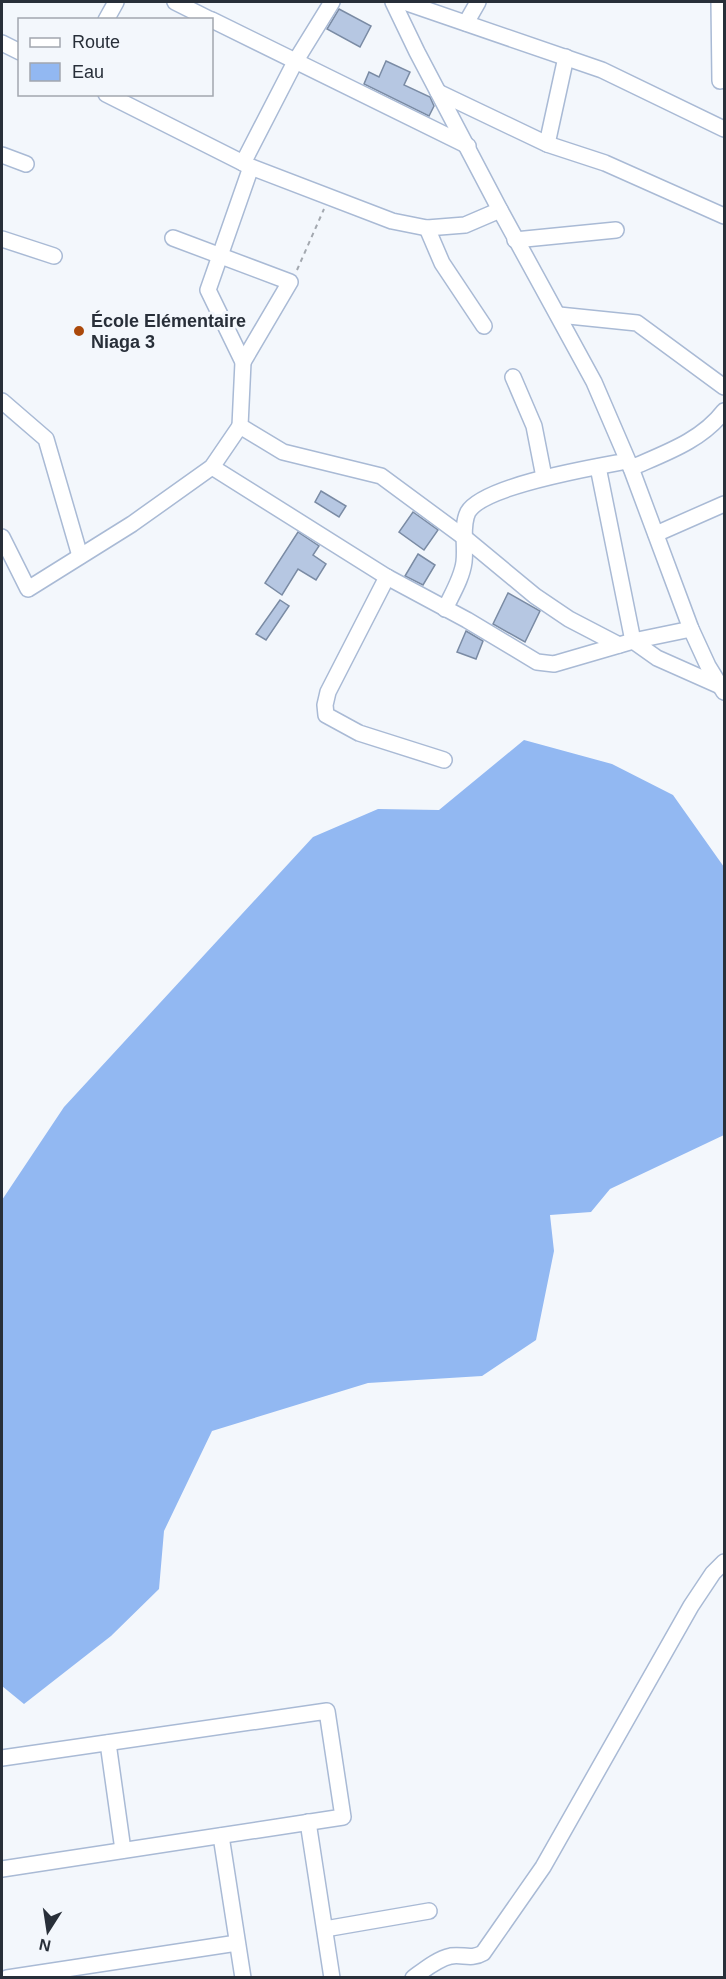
<svg xmlns="http://www.w3.org/2000/svg" width="726" height="1979" viewBox="0 0 726 1979" font-family="Arial,sans-serif">
<style>
.water{fill:#92b8f2}
.building{fill:#b6c7e2;stroke:#7a8ba4;stroke-width:1.5}
.lines{fill:none;stroke-linecap:round;stroke-linejoin:round}
.minor-casing{stroke:#a9bad5;stroke-width:18}
.path{stroke:#a3a8af;stroke-width:2;stroke-dasharray:4.5 4.5;stroke-linecap:butt}
.minor{stroke:#fff;stroke-width:15}
.poi-dot{fill:#ab490b;stroke:#f3f7fc;stroke-width:2}
.labels{text-anchor:middle;stroke-width:6;stroke-linejoin:round;paint-order:stroke}
.poi-label{font-size:18px;font-weight:bold;fill:#282f39;stroke:#f3f7fc;text-anchor:start}
</style>
<rect width="100%" height="100%" fill="#f3f7fc"/>
<!-- water -->
<path class="water" d="M524,740L612,764L673,795L724,867V1135L610,1189L591,1212L550,1215L554,1251L536,1340L482,1376L368,1383L212,1431L164,1531L159,1589L111,1636L24,1704L2,1686V1200L64,1107L313,837L378,809L439,810Z"/>
<!-- building -->
<g class="building">
<path d="M339,9L371,26L360,47L327,29Z"/>
<path d="M386,61L410,72L404,85L430,97L434,106L429,116L364,84L369,72L379,77Z"/>
<path d="M321,491L346,506L339,517L315,502Z"/>
<path d="M413,512L438,530L424,550L399,532Z"/>
<path d="M298,532L319,546L313,555L326,564L316,580L298,569L282,595L265,583Z"/>
<path d="M418,554L435,565L423,585L405,576Z"/>
<path d="M508,593L540,611L525,642L493,624Z"/>
<path d="M280,600L289,606L266,640L256,634Z"/>
<path d="M466,631L483,641L476,659L457,652Z"/>
</g>
<g class="lines">
<!-- minor casing -->
<g class="minor-casing">
<g id="minor">
<path d="M175,2L211,20"/>
<path d="M393,2L417,52L500,210L594,382L631,468L691,629L708,666L724,692"/>
<path d="M404,2L602,70L724,129"/>
<path d="M719,2L720,81"/>
<path d="M106,20L116,2"/>
<path d="M212,20L468,146"/>
<path d="M466,23L478,2"/>
<path d="M2,43L20,52"/>
<path d="M438,92L547,144L605,163L724,216"/>
<path d="M106,94L251,167L392,221L427,228L465,225L500,210"/>
<path d="M547,144L566,57"/>
<path d="M2,155L26,164"/>
<path d="M243,163L295,62L332,2"/>
<path d="M251,167L208,290L243,362L240,426L283,452L381,476L465,538L535,596L569,619L619,645"/>
<path d="M427,228L442,263L484,326"/>
<path d="M173,238L290,282L243,362"/>
<path d="M2,239L54,256"/>
<path d="M515,240L616,230"/>
<path d="M559,315L637,323L724,387"/>
<path d="M513,377L534,426L544,477"/>
<path d="M2,401L46,439L80,556"/>
<path d="M212,467L387,577L467,620L537,662L554,664L633,641L691,629"/>
<path d="M598,467L633,641L657,658L720,686"/>
<path d="M631,468C665,453 701,441 724,411"/>
<path d="M656,534L724,504"/>
<path d="M2,537L28,589L132,524L212,467L240,426"/>
<path d="M387,577L328,692L325,705L326,715L359,733L444,760"/>
<path d="M445,609C452,594 462,578 464,562C466,547 461,526 468,512C484,485 596,467 627,461"/>
<path d="M108,1743L123,1850"/>
<path d="M2,1758L327,1711L343,1817L2,1869"/>
<path d="M308,1822L332,1978"/>
<path d="M221,1836L243,1978"/>
<path d="M325,1929L429,1911"/>
<path d="M7,1978L237,1943"/>
<path d="M413,1978C424,1970 437,1959 451,1956C463,1954 471,1960 483,1953L543,1867L691,1606L713,1573L724,1562"/>
</g>
</g>
<!-- path -->
<path class="path" d="M297,270L324,209"/>
<!-- minor -->
<use href="#minor" class="minor"/>
</g>
<!-- markers -->
<circle class="poi-dot" cx="79" cy="331" r="6"/>
<g class="labels">
<!-- poi labels -->
<g class="poi-label">
<text x="91" y="327">École Elémentaire<tspan x="91" dy="21">Niaga 3</tspan></text>
</g>
</g>
<!-- border -->
<rect width="726" height="1979" fill="none" stroke="#282f39" stroke-width="6"/>
<!-- legend -->
<rect x="18" y="18" width="195" height="78" fill="#f3f7fc" stroke="#a2a7ae" stroke-width="1.5"/>
<rect x="30" y="38" width="30" height="9" fill="#ffffff" stroke="#a2a7ae" stroke-width="1.5"/>
<text x="72" y="48" font-size="18" fill="#282f39">Route</text>
<rect x="30" y="63" width="30" height="18" fill="#92b8f2" stroke="#a2a7ae" stroke-width="1.5"/>
<text x="72" y="78" font-size="18" fill="#282f39">Eau</text>
<!-- north arrow -->
<g transform="translate(48 1931) rotate(192)" stroke="#f3f7fc" stroke-width="4.5" paint-order="stroke">
<path d="M0-4.5L10 22L0 15L-10 22Z" fill="#282f39"/>
<text y="-9" font-size="16" font-weight="bold" text-anchor="middle" fill="#282f39">N</text>
</g>
</svg>
